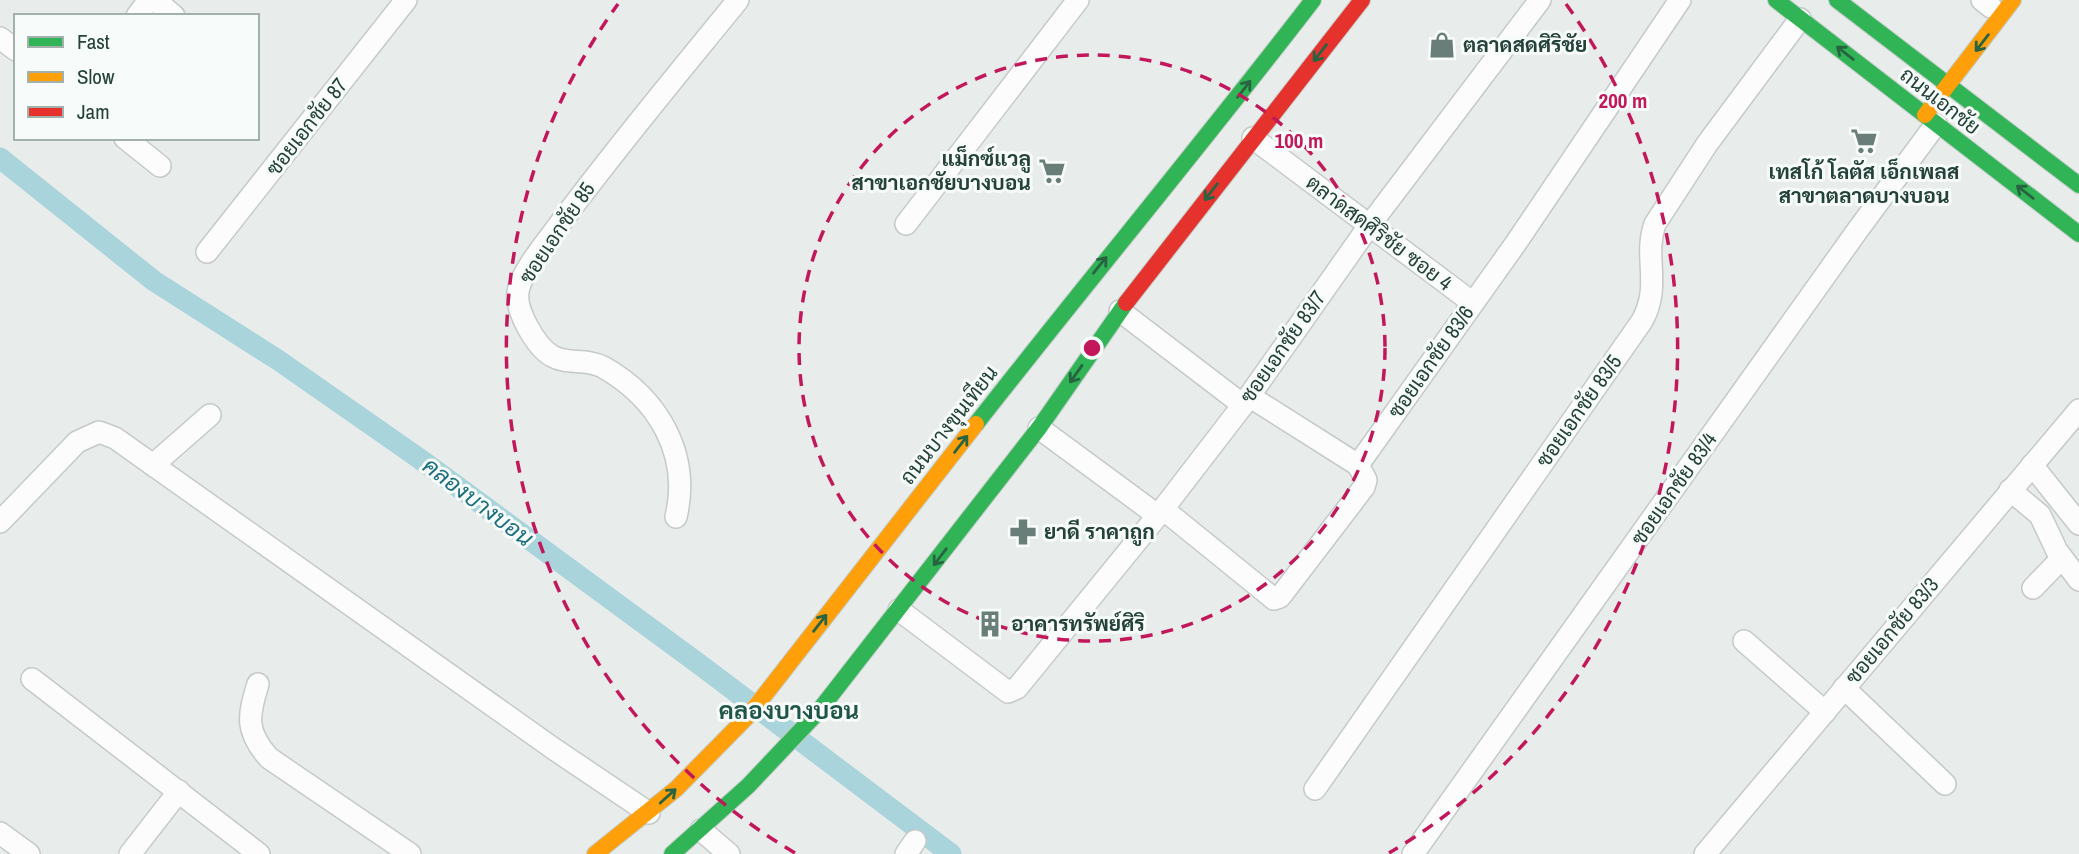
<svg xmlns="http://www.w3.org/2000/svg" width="2079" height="854" viewBox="0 0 2079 854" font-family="'Archivo Narrow',Sarabun,sans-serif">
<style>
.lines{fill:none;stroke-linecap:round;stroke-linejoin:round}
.canal{stroke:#a9d4db;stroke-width:21}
.street-casing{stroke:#c5cac8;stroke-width:24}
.fast-casing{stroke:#c3cbc8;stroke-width:18}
.slow-casing{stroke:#c3cbc8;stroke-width:18}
.jam-casing{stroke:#c3cbc8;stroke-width:18}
.street{stroke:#fcfcfc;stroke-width:21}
.fast{stroke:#30b455;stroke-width:16}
.slow{stroke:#ff9f0a;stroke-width:16}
.jam{stroke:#e5322d;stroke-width:16}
.oneway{stroke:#286442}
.ring{fill:none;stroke:#c2185b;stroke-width:3.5;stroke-dasharray:12 9}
.labels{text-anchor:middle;stroke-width:6;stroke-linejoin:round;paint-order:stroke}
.poi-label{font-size:21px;font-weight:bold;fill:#24423a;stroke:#f7fbf9;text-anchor:start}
.street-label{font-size:21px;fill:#24423a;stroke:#f7fbf9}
.water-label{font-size:23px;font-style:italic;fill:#1c6f80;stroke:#f7fbf9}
.quarter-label{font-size:24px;font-weight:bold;fill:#1f5548;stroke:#f7fbf9}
.centre{fill:#c2185b;stroke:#f7fbf9;stroke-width:3.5}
.ring-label{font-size:21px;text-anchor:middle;font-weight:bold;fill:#c2185b;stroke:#f7fbf9;stroke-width:6;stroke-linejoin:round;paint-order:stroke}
</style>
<rect width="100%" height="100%" fill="#e8edeb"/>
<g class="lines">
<!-- canal -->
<path class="canal" d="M0,158L154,281L278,360L420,459L699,664L951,854"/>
<!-- street casing -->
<g class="street-casing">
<g id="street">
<path d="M155,0L174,16"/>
<path d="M1982,0L1991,7"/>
<path d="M137,16L149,0"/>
<path d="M0,38L16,50"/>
<path d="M125,138L160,166"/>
<path d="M1253,138L1473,303"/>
<path d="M906,224L1078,0"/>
<path d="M207,252L406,0"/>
<path d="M1120,311L1243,405"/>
<path d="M1249,396L1358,465"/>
<path d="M1039,428L1157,515"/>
<path d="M153,465L210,415"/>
<path d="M2032,465L2079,524"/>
<path d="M2010,490L2040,515L2057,551L2079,580"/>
<path d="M1163,509L1274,599L1280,597L1364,487L1366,480L1358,465L1516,243L1680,0"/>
<path d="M676,517C691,454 658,398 603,367C586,358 567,365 552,356C536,347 515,310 518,292C520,274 545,244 556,229C614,150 677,75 738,0"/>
<path d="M0,522L77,442L99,432L115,438L554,749L649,813"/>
<path d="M2033,588L2062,558"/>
<path d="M899,610L1008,692L1017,688L1163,509L1243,405L1369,226L1540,0"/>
<path d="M1744,641L1825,712"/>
<path d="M32,679L259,854"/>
<path d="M258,684C248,716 245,731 269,758L410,854"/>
<path d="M1844,688L1945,784"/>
<path d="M1315,789L1642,321C1662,285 1643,257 1655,224L1707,144L1800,19"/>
<path d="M701,830L729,854"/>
<path d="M0,833L29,854"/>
<path d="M130,854L179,791"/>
<path d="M906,854L915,841"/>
<path d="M1413,854L1857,231L1936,124"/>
<path d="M1705,854L2079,410"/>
</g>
</g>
<!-- fast casing -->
<g class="fast-casing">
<g id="fast">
<path d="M1776,0L2079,234"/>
<path d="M1837,0L2079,185"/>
<path d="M976,424C1087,282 1203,143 1313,0"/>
<path d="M672,854L748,786L818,712L1039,428L1126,303"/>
</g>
</g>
<!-- slow casing -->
<g class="slow-casing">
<g id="slow">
<path d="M1925,115L2013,0"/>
<path d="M595,854L676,789L749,715L976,424"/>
</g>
</g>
<!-- jam casing -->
<g class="jam-casing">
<path id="jam" d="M1126,303L1362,0"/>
</g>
<!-- street -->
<use href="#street" class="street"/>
<!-- fast -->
<use href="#fast" class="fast"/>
<!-- slow -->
<use href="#slow" class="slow"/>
<!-- jam -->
<use href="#jam" class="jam"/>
</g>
<!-- one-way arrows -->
<defs><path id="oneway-shaft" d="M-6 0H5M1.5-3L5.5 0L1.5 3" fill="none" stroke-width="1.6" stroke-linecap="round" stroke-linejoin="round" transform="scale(1.75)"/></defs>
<g class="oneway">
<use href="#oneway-shaft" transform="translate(1982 43) rotate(128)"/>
<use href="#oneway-shaft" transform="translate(1320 53) rotate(128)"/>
<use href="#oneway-shaft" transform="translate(1845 53) rotate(-142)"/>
<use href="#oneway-shaft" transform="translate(1244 89) rotate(-52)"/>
<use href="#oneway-shaft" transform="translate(1211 192) rotate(128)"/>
<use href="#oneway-shaft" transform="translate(2025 192) rotate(-142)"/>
<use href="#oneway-shaft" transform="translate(1100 265) rotate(-51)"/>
<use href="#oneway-shaft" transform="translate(1076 374) rotate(125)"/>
<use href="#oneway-shaft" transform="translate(961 444) rotate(-52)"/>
<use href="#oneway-shaft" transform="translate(940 557) rotate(127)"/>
<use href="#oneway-shaft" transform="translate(820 623) rotate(-52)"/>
<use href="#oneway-shaft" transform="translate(668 796) rotate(-42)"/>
</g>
<!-- distance rings -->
<g class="ring">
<circle cx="1092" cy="348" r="293"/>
<path d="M795 853A586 586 0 0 1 618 4M1566 4A586 586 0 0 1 1389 853"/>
</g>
<!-- icons -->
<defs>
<g id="shop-bare" transform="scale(2.1)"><path d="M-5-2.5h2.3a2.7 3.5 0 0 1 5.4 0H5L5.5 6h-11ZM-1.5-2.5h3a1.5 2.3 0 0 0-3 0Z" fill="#697e78" stroke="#f7fbf9" stroke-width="2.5" paint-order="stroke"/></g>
<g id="supermarket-bare" transform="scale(2.1)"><path d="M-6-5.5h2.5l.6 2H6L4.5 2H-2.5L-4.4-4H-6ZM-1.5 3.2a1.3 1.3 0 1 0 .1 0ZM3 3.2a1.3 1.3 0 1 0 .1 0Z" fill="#697e78" stroke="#f7fbf9" stroke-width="2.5" paint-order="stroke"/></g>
<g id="pharmacy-bare" transform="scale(2.1)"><path d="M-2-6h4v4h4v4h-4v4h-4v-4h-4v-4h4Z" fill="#697e78" stroke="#f7fbf9" stroke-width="2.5" paint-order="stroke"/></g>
<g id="building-bare" transform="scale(2.1)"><path d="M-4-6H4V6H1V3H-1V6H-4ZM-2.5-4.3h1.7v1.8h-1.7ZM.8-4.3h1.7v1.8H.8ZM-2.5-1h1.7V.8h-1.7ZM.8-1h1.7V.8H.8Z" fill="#697e78" stroke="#f7fbf9" stroke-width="2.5" paint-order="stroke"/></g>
</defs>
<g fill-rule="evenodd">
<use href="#shop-bare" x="1442" y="45"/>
<use href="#supermarket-bare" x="1864" y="141"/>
<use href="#supermarket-bare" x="1052" y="171"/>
<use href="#pharmacy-bare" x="1023" y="532"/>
<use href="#building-bare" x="990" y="624"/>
</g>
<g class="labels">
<!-- poi labels -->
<g class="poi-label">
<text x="1463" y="52">ตลาดสดศิริชัย</text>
<text x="1031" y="166" text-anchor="end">แม็กซ์แวลู<tspan x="1031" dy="24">สาขาเอกชัยบางบอน</tspan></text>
<text x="1864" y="179" text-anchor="middle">เทสโก้ โลตัส เอ็กเพลส<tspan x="1864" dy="24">สาขาตลาดบางบอน</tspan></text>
<text x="1044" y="539">ยาดี ราคาถูก</text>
<text x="1011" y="631">อาคารทรัพย์ศิริ</text>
</g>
<!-- street labels -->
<g class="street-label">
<text transform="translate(1940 101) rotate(38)" y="7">ถนนเอกชัย</text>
<text transform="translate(307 127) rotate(-52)" y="7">ซอยเอกชัย 87</text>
<text transform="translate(557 233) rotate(-56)" y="7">ซอยเอกชัย 85</text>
<text transform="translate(1379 233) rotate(37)" y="7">ตลาดสดศิริชัย ซอย 4</text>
<text transform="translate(1283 347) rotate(-55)" y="7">ซอยเอกชัย 83/7</text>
<text transform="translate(1431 362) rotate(-55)" y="7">ซอยเอกชัย 83/6</text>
<text transform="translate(1579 411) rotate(-55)" y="7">ซอยเอกชัย 83/5</text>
<text transform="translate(949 425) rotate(-52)" y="7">ถนนบางขุนเทียน</text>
<text transform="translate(1674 489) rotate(-55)" y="7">ซอยเอกชัย 83/4</text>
<text transform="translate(1892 631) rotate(-50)" y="7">ซอยเอกชัย 83/3</text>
</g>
<!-- water labels -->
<g class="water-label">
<text transform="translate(478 502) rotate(37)" y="8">คลองบางบอน</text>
</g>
<!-- quarter labels -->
<g class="quarter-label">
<text x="789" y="719">คลองบางบอน</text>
</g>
</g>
<circle cx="1092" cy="348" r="10" class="centre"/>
<g class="ring-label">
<text x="1623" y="108">200 m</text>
<text x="1299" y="148">100 m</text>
</g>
<!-- legend -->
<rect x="14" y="14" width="245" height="126" fill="#f7fbf9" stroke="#a3b1ad" stroke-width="2"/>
<rect x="28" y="37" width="35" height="10" fill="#30b455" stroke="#a3b1ad" stroke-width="2"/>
<text x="77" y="49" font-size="21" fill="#24423a">Fast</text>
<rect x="28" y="72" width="35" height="10" fill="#ff9f0a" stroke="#a3b1ad" stroke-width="2"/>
<text x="77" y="84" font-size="21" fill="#24423a">Slow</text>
<rect x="28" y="107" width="35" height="10" fill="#e5322d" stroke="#a3b1ad" stroke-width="2"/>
<text x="77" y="119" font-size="21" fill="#24423a">Jam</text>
</svg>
